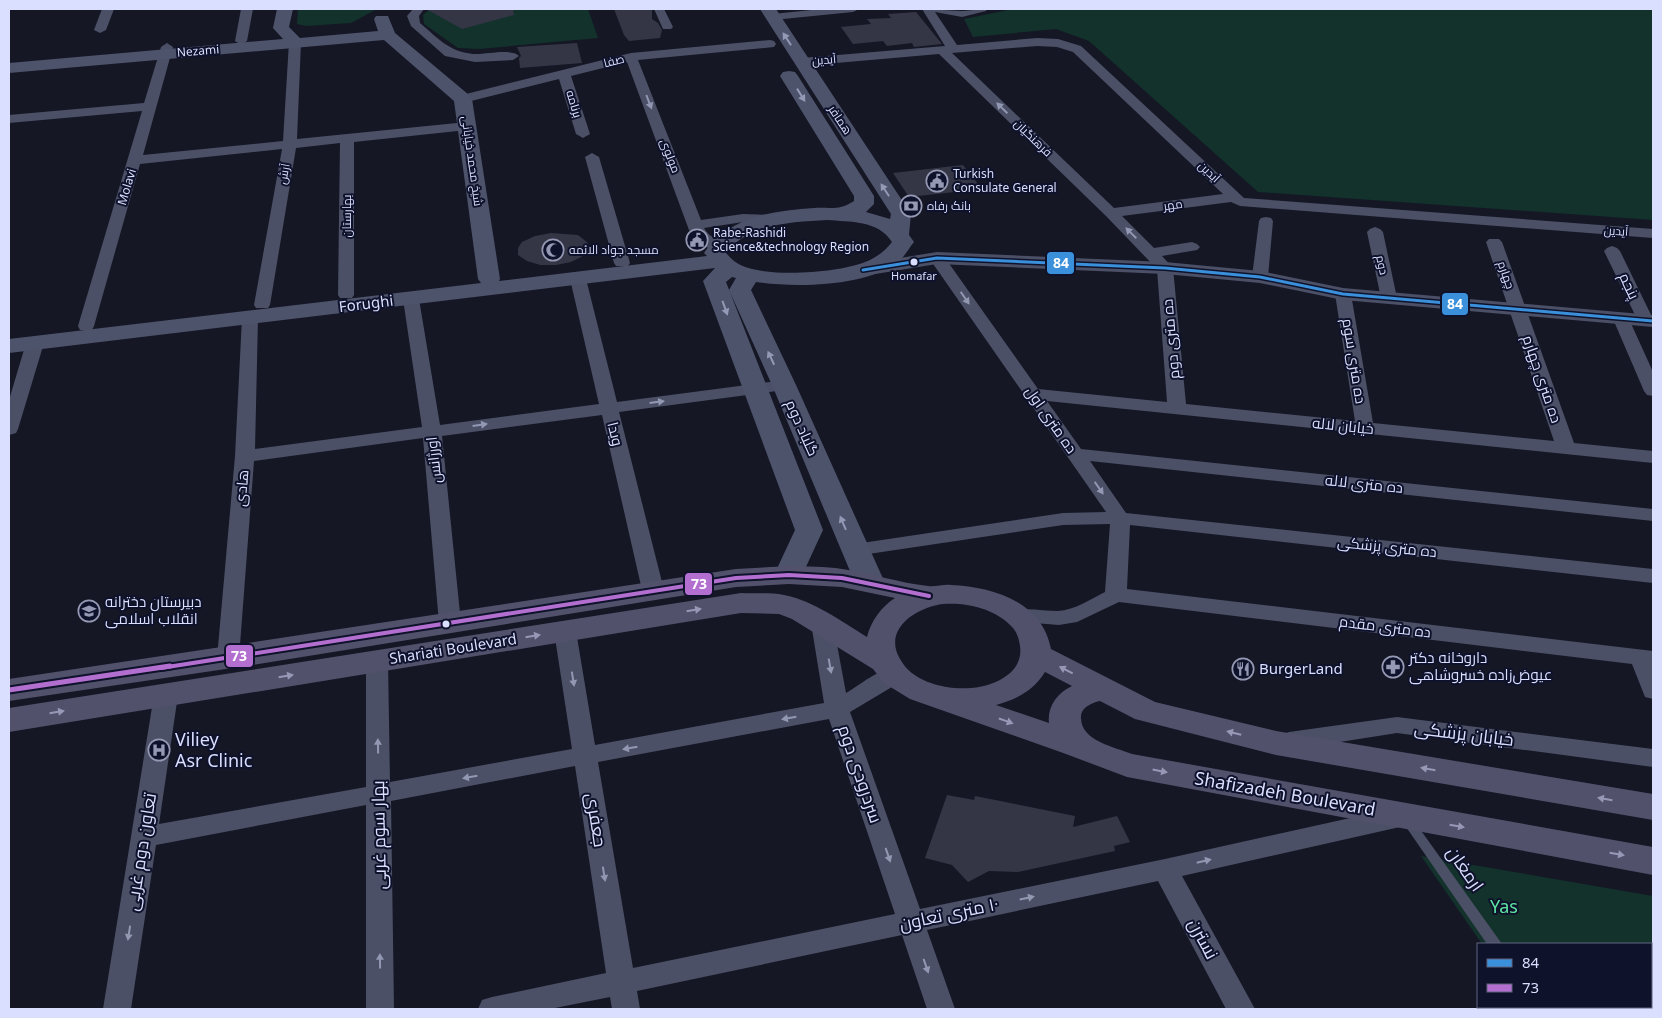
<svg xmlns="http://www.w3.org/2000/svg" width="1662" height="1018" viewBox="0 0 1662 1018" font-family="'Noto Sans',Cairo,sans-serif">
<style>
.green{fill:#12322b}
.building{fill:#343646}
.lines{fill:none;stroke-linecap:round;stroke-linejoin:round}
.service{fill:#4b5066;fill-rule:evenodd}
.minor{fill:#4b5066;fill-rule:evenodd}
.tertiary{fill:#4b5066;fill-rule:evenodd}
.secondary{fill:#4e536c;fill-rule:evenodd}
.primary{fill:#52516c;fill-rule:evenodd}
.bus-1-casing{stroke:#0f122b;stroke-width:6}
.bus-2-far1-casing{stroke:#0f122b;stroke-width:8}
.bus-2-casing{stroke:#0f122b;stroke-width:9}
.bus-1{stroke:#3a90db;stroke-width:3}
.bus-2-far1{stroke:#b36fd0;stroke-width:4}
.bus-2{stroke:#b36fd0;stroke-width:5}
.oneway{fill:#9499b6}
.oneway2{fill:#9298b2}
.oneway3{fill:#9698b6}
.bus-dot{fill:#dadfff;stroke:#0f122b;stroke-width:2}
.labels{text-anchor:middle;stroke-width:4;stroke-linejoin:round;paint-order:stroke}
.far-bus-label{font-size:11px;fill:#dadfff;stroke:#0f122b}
.far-street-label{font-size:12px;fill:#dadfff;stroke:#0f122b}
.far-poi-label{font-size:12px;fill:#dadfff;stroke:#0f122b;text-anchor:start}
.street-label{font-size:15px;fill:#dadfff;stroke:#0f122b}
.poi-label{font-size:15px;fill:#dadfff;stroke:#0f122b;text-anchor:start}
.near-street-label{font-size:18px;fill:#dadfff;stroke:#0f122b}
.near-poi-label{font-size:18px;fill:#dadfff;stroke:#0f122b;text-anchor:start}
.near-park-label{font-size:18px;fill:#5de7a2;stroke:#0f122b}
.line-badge{stroke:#0f122b;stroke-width:2}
.badge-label{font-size:14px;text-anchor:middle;font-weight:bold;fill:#fff}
</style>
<rect width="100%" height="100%" fill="#151725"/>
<!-- green -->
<g class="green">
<path d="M298,9H377L351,23L306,26L297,24Z"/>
<path d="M430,9H588L598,38L479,49L458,48L424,24L423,15Z"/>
<path d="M1013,9H1653V220L1258,192L1089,41L1056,29L973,37L964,19Z"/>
<path d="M1421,856L1653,896V1009H1527L1526,1007H1651V944H1482Z"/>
</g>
<!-- building -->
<g class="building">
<path d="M426,9H513L514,15L462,29Z"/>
<path d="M614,9H652V19L658,23L662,30L660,38L629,41L624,35Z"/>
<path d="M916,12L942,44L914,47L912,43L887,46L883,41L853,44L841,27L871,24L867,19L891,18L888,14Z"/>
<path d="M577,43L582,63L520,68L519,58L521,56L517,47Z"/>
<path d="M963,165L982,189L909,197L893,173Z"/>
<path d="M551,233L578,235L588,243L589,250L581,257L571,262L556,265H540L527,261L518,255V248L522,242L535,236Z"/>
<path d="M947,795L974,800L975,796L1075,816L1073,827L1117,816L1130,842L1114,846L1115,851L1018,872L989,871L968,882L952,865L925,858Z"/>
</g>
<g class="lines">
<!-- service -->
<g class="service">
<path d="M1408,816L1412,818L1502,944H1487L1404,824L1402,821L1404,818Z"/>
<path d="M1533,1007H1547L1548,1009H1534Z"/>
</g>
<!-- minor -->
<g class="minor">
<path d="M102,9H114L106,30L100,33L94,30Z"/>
<path d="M241,9H253L247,41L241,45L235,41Z"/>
<path d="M413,9H424L419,16L420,23C439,39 448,51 473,54C485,55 512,48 519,56L513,60L475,62L445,56L411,26L407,16Z"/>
<path d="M654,9H664L673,27L671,29H663Z"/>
<path d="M821,9H859L853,12L773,20L767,17L773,14Z"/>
<path d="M922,9L962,11L987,9L986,11L962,17L935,12L957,45L1037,38L1058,39L1081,46L1244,198L1653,229V238L1240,206L1231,202L1122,216L1154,248L1192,242L1197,244L1200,247L1197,250L1162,256L1173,268L1186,404L1355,421L1335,294L1337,291H1349L1351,294L1373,423L1554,441L1486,242L1489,239H1499L1502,242L1574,443L1653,451V463L1047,401L1081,449L1653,509V521L1090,461L1126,513L1653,569V583L1130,525L1127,589L1653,651V699L1645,697L1632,664L1119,602L1077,622L1059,625L1011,621L1008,616L1011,611C1027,607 1043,611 1058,611C1075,610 1091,599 1105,592L1110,524L1063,525L855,556L848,555L845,550L848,545L855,544L1063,513L1106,512L929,258L931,255H943L1038,389L1167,402L1157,269L1106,216L939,54L802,66L796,62L802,58L945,46ZM1037,46L1057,47L1073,52L1223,194L1114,208L952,53Z"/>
<path d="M295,38L301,42L297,139L467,122L474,126L467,130L354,142V295L352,298H340L338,295L340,143L296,148L270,305L268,308H256L254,305L282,149L140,164L94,326L92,330H80L78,326L142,111L9,123V115L144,103L161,47L167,43L173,47L143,155L283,141L289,42Z"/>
<path d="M770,40L774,41L776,44L774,47L638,60L701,220L743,214L776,215L781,216L783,219L781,222L776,223L743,222L704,228C712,241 720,238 726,246L723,249C708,253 698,242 689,230L627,62L571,76L590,134L583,138L576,134L559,79L463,103L457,99L458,96L631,53Z"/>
<path d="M592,153L599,157L630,263L628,266H616L614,263L585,157Z"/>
<path d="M1266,217L1271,218L1273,221L1268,277L1266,280H1254L1252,277L1259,221L1261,218Z"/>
<path d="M1375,227L1380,229L1383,232L1397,298L1395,301H1383L1381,298L1367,232L1370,229Z"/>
<path d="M1612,246L1617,248L1620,251L1653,319L1652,325H1640L1638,321L1604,251L1607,248Z"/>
<path d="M578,274L584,276L586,279L617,402L784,380L790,381L793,385L790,389L784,390L619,412L664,590L661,595L653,597L645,595L642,590L602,415L442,436L461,623L458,628L450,630L442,628L439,623L423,438L254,461L239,658L236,663L228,666L220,663L217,658L235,456L242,318L244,314H256L258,318L255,449L422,427L403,299L405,296H417L419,299L440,425L599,404L570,279L572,276Z"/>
<path d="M1621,314L1627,315L1629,319L1653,372V396L1647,395L1644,391L1613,319L1615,315Z"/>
<path d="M35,338L41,339L44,343L18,429L16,433L9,435V400L26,343L29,339Z"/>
<path d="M822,616L830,618L833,623L846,693C862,684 883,664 902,669L905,675L902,681L850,712L920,909L1165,859L1400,807L1409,810L1413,817L1409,824L1400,827L1182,876L1255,1009H1226L1158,881L927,930L955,1009H927L902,935L637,991L640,1009H612L610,997L550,1009H478L482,1000L492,997L606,973L575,766L391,801L394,1009H366V805L156,845L131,1009H103L154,695L158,689L166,687L174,689L178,695L159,824L366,787V661L369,656L377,653L385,656L388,661L390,782L572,749L554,631L557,626L565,624L573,626L576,631L595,745L824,703L811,623L814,618ZM829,719L895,914L633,968L598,762Z"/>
<path d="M1397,717L1653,749V767L1397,733L1289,750L1281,747L1277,741L1281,735L1289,732Z"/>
</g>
<!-- tertiary -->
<path class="tertiary" d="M937,252L1165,262L1260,271L1343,288L1653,315V327L1343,300L1260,283L1165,274L937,264L863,276L856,274L853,270L856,266L863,264Z"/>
<!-- secondary -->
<path class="secondary" d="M277,9H293L289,27L300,38L378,31L374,19L376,16H388L395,33L469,95L472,99L500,279L499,281L707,256L704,253C729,217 772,211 814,208C832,207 838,211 854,201V196L780,76L783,72L789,71L795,72L798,76L874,196V204L866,212L890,219L891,214L760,9H776L911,214L909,235L914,242C909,248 905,256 899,261C868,287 794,288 756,282L751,290L796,385L885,583L880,590L870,592L860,590L855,583L772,385L729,290L736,278L732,277L726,282L823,530L799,582L789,584L779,582L774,575L795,530L703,281L715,268L9,353V339L481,283L478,279L454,101L384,40L9,73V63L283,39L273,28ZM827,220C850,222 878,220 892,242C885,251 876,258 865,262C838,273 762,279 737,263C733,261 729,256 726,253C749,223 793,222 827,220Z"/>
<!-- primary -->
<path class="primary" d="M789,566C807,567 825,566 842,569C871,573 899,583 928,586C936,587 944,584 951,585C994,587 1042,602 1051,649L1155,702L1276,731L1653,794V820L1276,755L1135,719L1100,701C1091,703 1080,708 1081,718C1081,741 1115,747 1132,754L1653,847V875L1127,777L1066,754L910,699L884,683L873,669L792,619L779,614L741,613L9,732V708L741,593C755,594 770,592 784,595C814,601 841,621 867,637C871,621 881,607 895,598L842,587L789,584L736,587L246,666L9,701V679L736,569ZM943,604C967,602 997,609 1013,628C1018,634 1019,640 1020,646C1024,673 994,686 971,688C947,690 913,683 900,659C882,628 918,607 943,604ZM1045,672L1072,686C1057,693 1047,707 1049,723L996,705C1017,699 1033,691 1045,672Z"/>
<!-- bus-1 casing -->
<g class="bus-1-casing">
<path id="bus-1" d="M863,270L937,258L1165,268L1260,277L1343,294L1653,321"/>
</g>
<!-- bus-2-far1 casing -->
<g class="bus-2-far1-casing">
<path id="bus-2-far1" d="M161,668L736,578L789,575L842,578L929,596"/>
</g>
<!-- bus-2 casing -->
<g class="bus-2-casing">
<path id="bus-2" d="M9,690L170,666"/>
</g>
<!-- bus-1 -->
<use href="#bus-1" class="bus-1"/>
<!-- bus-2-far1 -->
<use href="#bus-2-far1" class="bus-2-far1"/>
<!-- bus-2 -->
<use href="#bus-2" class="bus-2"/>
</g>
<!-- one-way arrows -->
<defs><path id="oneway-solid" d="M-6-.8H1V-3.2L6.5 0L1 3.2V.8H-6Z" transform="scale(1.25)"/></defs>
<g class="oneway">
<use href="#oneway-solid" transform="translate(787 39) rotate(-123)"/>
<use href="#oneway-solid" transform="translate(801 95) rotate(58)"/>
<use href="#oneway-solid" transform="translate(885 190) rotate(-123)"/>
<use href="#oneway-solid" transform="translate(725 308) rotate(70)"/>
<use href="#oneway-solid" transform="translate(771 358) rotate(-115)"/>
<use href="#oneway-solid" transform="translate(843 523) rotate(-113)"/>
</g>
<g class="oneway2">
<use href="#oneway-solid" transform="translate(649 102) rotate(69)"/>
<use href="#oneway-solid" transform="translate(1002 108) rotate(-136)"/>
<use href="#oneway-solid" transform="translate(1131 233) rotate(-135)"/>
<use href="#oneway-solid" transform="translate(965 298) rotate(55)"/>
<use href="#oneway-solid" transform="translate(657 402) rotate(-7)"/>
<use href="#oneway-solid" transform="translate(480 425) rotate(-8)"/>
<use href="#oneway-solid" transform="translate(1099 488) rotate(55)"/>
<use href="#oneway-solid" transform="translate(830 666) rotate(80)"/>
<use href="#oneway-solid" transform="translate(573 679) rotate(81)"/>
<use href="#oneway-solid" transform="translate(789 718) rotate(170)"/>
<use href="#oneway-solid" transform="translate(378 746) rotate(-91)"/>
<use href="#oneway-solid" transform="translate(630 748) rotate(170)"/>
<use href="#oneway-solid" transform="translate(470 777) rotate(170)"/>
<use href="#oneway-solid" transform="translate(888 855) rotate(71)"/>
<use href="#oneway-solid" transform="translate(1204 861) rotate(-13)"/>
<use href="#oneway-solid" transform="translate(604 874) rotate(81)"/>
<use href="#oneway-solid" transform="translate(1027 898) rotate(-12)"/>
<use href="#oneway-solid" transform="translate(129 933) rotate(99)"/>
<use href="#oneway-solid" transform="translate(380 961) rotate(-91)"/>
<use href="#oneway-solid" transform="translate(926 966) rotate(71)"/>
</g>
<g class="oneway3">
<use href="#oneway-solid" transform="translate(694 610) rotate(-9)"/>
<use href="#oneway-solid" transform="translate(533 636) rotate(-9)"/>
<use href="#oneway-solid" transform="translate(1066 670) rotate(-153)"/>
<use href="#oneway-solid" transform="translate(286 676) rotate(-9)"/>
<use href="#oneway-solid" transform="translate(57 712) rotate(-9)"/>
<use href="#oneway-solid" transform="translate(1006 721) rotate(19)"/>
<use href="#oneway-solid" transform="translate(1234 733) rotate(-166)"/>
<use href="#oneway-solid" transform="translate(1428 769) rotate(-170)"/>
<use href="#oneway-solid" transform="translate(1160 771) rotate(11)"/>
<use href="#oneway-solid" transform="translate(1605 799) rotate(-170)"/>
<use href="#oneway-solid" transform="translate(1457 826) rotate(10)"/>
<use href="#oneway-solid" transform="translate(1617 854) rotate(10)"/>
</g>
<!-- icons -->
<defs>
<g id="civic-ring" transform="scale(1.125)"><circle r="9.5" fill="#0f122b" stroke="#9599b3" stroke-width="1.5"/><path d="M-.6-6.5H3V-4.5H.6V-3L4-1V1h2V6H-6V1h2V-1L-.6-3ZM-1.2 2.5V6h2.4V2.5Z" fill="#9599b3"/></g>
<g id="bank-ring" transform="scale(1.125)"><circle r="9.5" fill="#0f122b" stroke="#9599b3" stroke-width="1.5"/><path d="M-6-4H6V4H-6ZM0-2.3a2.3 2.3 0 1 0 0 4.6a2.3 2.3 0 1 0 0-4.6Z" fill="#9599b3"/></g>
<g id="mosque-ring" transform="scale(1.125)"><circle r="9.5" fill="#0f122b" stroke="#9599b3" stroke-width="1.5"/><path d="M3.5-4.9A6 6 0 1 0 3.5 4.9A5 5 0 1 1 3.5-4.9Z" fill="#9599b3"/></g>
<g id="school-ring" transform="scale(1.125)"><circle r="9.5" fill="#0f122b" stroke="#9599b3" stroke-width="1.5"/><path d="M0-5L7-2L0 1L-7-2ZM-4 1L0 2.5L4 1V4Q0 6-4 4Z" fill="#9599b3"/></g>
<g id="pharmacy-ring" transform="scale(1.125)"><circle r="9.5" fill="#0f122b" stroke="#9599b3" stroke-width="1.5"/><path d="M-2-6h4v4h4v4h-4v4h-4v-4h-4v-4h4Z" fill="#9599b3"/></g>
<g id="restaurant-ring" transform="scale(1.125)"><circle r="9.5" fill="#0f122b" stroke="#9599b3" stroke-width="1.5"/><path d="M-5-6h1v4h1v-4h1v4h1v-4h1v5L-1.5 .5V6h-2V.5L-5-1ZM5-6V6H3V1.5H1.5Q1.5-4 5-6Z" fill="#9599b3"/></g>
<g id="hospital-ring" transform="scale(1.125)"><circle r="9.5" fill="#0f122b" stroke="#9599b3" stroke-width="1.5"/><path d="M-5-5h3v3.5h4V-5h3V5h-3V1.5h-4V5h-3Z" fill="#9599b3"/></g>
</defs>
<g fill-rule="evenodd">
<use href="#civic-ring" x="937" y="181"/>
<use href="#bank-ring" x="911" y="206"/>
<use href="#civic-ring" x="697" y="240"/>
<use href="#mosque-ring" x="553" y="250"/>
<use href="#school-ring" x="89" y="611"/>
<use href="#pharmacy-ring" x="1393" y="667"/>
<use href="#restaurant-ring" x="1243" y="669"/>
<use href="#hospital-ring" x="159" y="750"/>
</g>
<!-- markers -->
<g class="bus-dot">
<circle cx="914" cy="262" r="4.5"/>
<circle cx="446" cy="624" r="4.5"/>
</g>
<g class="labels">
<!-- far-bus labels -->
<g class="far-bus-label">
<text x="914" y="280">Homafar</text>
</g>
<!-- far-street labels -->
<g class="far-street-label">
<text transform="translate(198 51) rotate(-5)" y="4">Nezami</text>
<text transform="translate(824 60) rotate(-5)" y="4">آیدین</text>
<text transform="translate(614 61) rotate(-14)" y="4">صفا</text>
<text transform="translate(574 104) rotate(73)" y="4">برنامه</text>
<text transform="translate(840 120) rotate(57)" y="4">همافر</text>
<text transform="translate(1033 138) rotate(44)" y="4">فرهنگیان</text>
<text transform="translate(670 156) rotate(69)" y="4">مولوی</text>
<text transform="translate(472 161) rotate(82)" y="4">شیخ محمد خیابانی</text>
<text transform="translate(1209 172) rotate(43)" y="4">آیدین</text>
<text transform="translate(284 174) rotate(-80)" y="4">آرش</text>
<text transform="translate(127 187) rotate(-73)" y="4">Molavi</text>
<text transform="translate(1173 205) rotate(-8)" y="4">مهر</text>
<text transform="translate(347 216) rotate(-90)" y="4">بهارستان</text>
<text transform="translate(1616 231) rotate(4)" y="4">آیدین</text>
<text transform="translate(1382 265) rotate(78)" y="4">دوم</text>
<text transform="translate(1506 275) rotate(71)" y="4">چهارم</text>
</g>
<!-- far-poi labels -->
<g class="far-poi-label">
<text x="953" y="178">Turkish<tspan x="953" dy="14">Consulate General</tspan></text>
<text x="927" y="210">بانک رفاه</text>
<text x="713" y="237">Rabe-Rashidi<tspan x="713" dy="14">Science&amp;technology Region</tspan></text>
<text x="569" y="254">مسجد جواد الائمه</text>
</g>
<!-- street labels -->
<g class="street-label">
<text transform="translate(1629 286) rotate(65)" y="5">پنجم</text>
<text transform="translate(366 304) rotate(-7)" y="5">Forughi</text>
<text transform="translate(1171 339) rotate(-95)" y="5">ده متری دوم</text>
<text transform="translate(1354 361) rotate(81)" y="5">ده متری سوم</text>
<text transform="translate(1542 379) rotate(71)" y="5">ده متری چهارم</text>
<text transform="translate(1051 420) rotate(55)" y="5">ده متری اول</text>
<text transform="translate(1343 426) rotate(6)" y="5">خیابان لاله</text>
<text transform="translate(802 428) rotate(66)" y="5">گلباد دوم</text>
<text transform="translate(615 434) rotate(76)" y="5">ویدا</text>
<text transform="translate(434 460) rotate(-96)" y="5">اورژانس</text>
<text transform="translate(1364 484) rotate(6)" y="5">ده متری لاله</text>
<text transform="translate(242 488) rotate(-85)" y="5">هادی</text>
<text transform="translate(1387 547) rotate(6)" y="5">ده متری پزشکی</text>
<text transform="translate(1385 627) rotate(7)" y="5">ده متری مقدم</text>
<text transform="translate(453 649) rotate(-9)" y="5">Shariati Boulevard</text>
</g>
<!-- poi labels -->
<g class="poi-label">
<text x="105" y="607">دبیرستان دخترانه<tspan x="105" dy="17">انقلاب اسلامی</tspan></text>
<text x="1409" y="663">داروخانه دکتر<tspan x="1409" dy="17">عیوض‌‌زاده خسروشاهی</tspan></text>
<text x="1259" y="674">BurgerLand</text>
</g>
<!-- near-street labels -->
<g class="near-street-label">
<text transform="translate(1464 734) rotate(7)" y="6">خیابان پزشکی</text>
<text transform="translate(860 774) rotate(71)" y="6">سردرودی دوم</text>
<text transform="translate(1285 794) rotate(10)" y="6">Shafizadeh Boulevard</text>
<text transform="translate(596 820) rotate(81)" y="6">جعفری</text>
<text transform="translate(379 835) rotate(-91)" y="6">بهار سوم غربی</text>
<text transform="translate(141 852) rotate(-81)" y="6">تعاون دوم غربی</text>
<text transform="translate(1465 869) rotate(55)" y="6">ارمغان</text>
<text transform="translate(949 914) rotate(-12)" y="6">١٠ متری تعاون</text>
<text transform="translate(1203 939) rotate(62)" y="6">نسترن</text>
</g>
<!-- near-poi labels -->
<g class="near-poi-label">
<text x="175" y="746">Viliey<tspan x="175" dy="21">Asr Clinic</tspan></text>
</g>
<!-- near-park labels -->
<g class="near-park-label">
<text x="1504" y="913">Yas</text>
</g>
</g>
<g class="line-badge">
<rect x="1046" y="251" width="29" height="24" rx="5" fill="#3a90db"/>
<rect x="1441" y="292" width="28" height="24" rx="5" fill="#3a90db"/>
<rect x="684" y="572" width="29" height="24" rx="5" fill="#b36fd0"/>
<rect x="225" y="644" width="29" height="24" rx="5" fill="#b36fd0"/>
</g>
<g class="badge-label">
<text x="1061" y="268">84</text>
<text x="1455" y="309">84</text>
<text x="699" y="589">73</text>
<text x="239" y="661">73</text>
</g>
<!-- border -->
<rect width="1662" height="1018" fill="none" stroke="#dadfff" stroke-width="20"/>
<!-- legend -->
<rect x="1477" y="943" width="175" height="65" fill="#0f122b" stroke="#606480"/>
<rect x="1487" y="959" width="25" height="8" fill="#3a90db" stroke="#606480"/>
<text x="1522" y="968" font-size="15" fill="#dadfff">84</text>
<rect x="1487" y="984" width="25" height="8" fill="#b36fd0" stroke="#606480"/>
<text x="1522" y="993" font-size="15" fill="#dadfff">73</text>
</svg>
